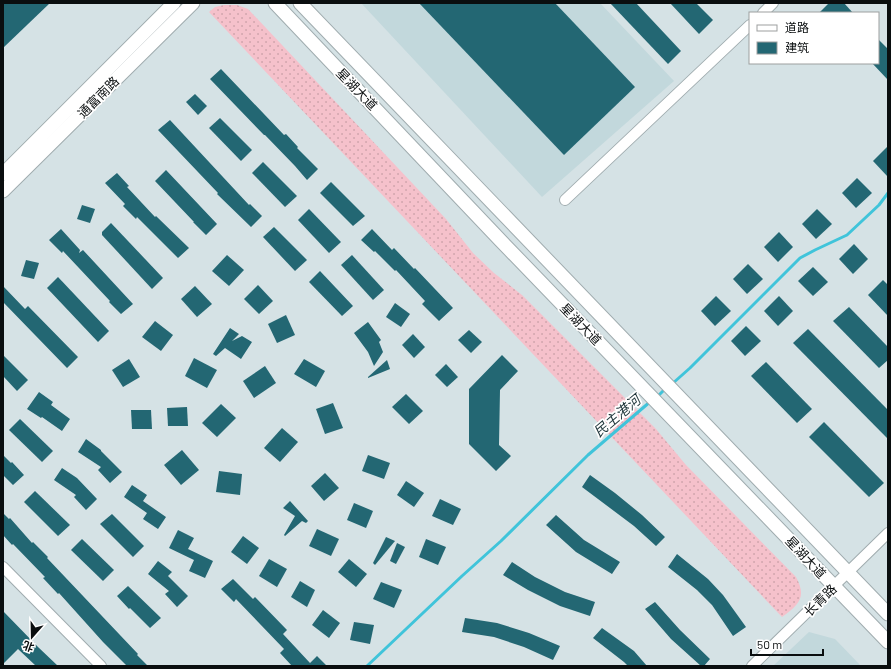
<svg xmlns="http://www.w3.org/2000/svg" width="891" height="669" viewBox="0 0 891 669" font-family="Barlow,'Noto Sans SC',sans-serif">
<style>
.built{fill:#c2d8dc}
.grass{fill:url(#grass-dots)}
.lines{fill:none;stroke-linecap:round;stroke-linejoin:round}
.stream{stroke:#40c4da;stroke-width:3}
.building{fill:#236773}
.tertiary-casing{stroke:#a0acaf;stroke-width:12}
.primary-casing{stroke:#a0acaf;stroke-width:15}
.tertiary{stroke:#fff;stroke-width:10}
.primary{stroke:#fff;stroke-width:13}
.labels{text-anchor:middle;stroke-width:3.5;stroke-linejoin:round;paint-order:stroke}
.street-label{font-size:13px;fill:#0a0e0f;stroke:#fff}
.water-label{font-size:14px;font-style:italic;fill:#1e3439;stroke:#fff}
</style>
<defs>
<pattern id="grass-dots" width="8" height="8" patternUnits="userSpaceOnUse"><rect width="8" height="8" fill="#f5c1cb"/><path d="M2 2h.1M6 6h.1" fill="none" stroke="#d1a5ad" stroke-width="1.8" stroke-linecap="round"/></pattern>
</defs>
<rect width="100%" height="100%" fill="#d5e2e5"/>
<!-- built -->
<g class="built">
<path d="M361,3H600L674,81L542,197Z"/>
<path d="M809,632L835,639L861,666H773Z"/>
</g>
<!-- grass -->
<path class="grass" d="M224,5H237L248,9L446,219L473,253L494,273L522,295L656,429L686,465L796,577C807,597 799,605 782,617L209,12L215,7Z"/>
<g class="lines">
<!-- stream -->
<g class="stream">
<path d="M672,384L690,368L800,258L815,250L847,235L879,205L888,193"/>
<path d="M657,397L666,388"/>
<path d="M367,666L462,576L501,541L588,455L651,401"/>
</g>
</g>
<!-- building -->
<g class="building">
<path d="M3,3H50L3,48Z"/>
<path d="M419,3H555L635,87L564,155Z"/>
<path d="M610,3H636L681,51L668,64Z"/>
<path d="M670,3H696L713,20L699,34Z"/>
<path d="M829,3H844L853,13H819Z"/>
<path d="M878,39L888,49V80L872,63H878Z"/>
<path d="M221,69L284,135L286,134L298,147L297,148L318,169L307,180L295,166L265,135H264L210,79Z"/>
<path d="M195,94L207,106L198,115L186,102Z"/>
<path d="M220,118L252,150L241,161L209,128Z"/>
<path d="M170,120L249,205L250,204L262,216L251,227L217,194L218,193L158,130Z"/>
<path d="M888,146V177L873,161Z"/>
<path d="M263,162L297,196L285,207L252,173Z"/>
<path d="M166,170L217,224L206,235L193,222H194L155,181Z"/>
<path d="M117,173L129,186L127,187L155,217L156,216L189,248L178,258L137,217L136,219L123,206L125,204L105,183Z"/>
<path d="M857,178L872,193L856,208L842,193Z"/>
<path d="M331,182L365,216L353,226L320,193Z"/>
<path d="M82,205L95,209L90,223L77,219Z"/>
<path d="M309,209L341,242L329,253L298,220Z"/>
<path d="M817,209L832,224L816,239L802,224Z"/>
<path d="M111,223L163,278L152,289L102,235V232Z"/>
<path d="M274,227L307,260L295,271L263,237Z"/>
<path d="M61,229L80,250L79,253L83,250L133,304L121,314L109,302L110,301L63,251L62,253L49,240Z"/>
<path d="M372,229L392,250L394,248L414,269L415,268L453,308L439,321L422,304L425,301L396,270L395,271L375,251L374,252L361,240Z"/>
<path d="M779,232L793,247L778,262L764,247Z"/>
<path d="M854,244L868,259L853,274L839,259Z"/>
<path d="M227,255L244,270L229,286L212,271Z"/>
<path d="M352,255L384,290L373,300L341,265Z"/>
<path d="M26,260L39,263L34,279L21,276Z"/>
<path d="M748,264L763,279L747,294L733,279Z"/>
<path d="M813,267L828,282L813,296L798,281Z"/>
<path d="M320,271L353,306L342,316L309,282Z"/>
<path d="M58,277L109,331L98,342L47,288Z"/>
<path d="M883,280L888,285V316L868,295Z"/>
<path d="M258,285L273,301L259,314L244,299Z"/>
<path d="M3,286L25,309L28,306L78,357L67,368L3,302Z"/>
<path d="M195,286L212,304L197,317L181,299Z"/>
<path d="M716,296L731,311L715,326L701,311Z"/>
<path d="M779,296L793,311L778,326L764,311Z"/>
<path d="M395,303L410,314L401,327L386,317Z"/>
<path d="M849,307L888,347V360L879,368L833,321Z"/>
<path d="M286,315L295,335L277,343L268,324Z"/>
<path d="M155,321L173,335L161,351L142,337Z"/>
<path d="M368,322L381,340L379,342L383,352L374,366L368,352L354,333Z"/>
<path d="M746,326L761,341L745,356L731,341Z"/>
<path d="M230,328L239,334L232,341L242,336L252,342L241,359L225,348L216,356L213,354Z"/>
<path d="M808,329L888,410V439L793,343Z"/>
<path d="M469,330L482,342L471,353L458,340Z"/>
<path d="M413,334L425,347L414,358L402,345Z"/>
<path d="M3,355L28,380L17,391L3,376Z"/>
<path d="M502,355L518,371L500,390L499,445L511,456L496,471L469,444V389Z"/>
<path d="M194,358L217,370L207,388L185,376Z"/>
<path d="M129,359L140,377L123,387L112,370Z"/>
<path d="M304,359L325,371L316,387L294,374Z"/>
<path d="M387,360L390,369L368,378V377Z"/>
<path d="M766,362L812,409L797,423L751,376Z"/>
<path d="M446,364L458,377L447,387L435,375Z"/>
<path d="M265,366L276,383L254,398L243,381Z"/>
<path d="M39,392L53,402L51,405L70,419L62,431L42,417L41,418L27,409Z"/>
<path d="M406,394L423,411L409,424L392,407Z"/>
<path d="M333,403L343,428L325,434L316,409Z"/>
<path d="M221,404L236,418L217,437L202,423Z"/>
<path d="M187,407L188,426H168L167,408Z"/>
<path d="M131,410H151L152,429H132Z"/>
<path d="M20,419L53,451L42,462L9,430Z"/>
<path d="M824,422L884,483L869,497L809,437Z"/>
<path d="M282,428L298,442L280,462L264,448Z"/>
<path d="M86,439L101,450V451L122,472L110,483L98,470L101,467L78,452Z"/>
<path d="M182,450L199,470L181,485L164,465Z"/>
<path d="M3,455L11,463L12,462L24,475L13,485L3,475Z"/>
<path d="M368,455L390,463L384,479L362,471Z"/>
<path d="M62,468L77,478L97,499L86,510L74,497L76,495L54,480Z"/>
<path d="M219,471L242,474L240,495L216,492Z"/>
<path d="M325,473L339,488L324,501L311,486Z"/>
<path d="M590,475L615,493L642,515L665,537L656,546L634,526L582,487Z"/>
<path d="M406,481L424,493L414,507L397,495Z"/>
<path d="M132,485L147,495L143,501L166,517L158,529L143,519L147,513L124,497Z"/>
<path d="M35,491L70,525L58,536L24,502Z"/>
<path d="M440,499L461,509L453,525L432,516Z"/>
<path d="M290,501L308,521L306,523L302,521L285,536L284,535L295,516L283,508Z"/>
<path d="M354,503L373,511L366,528L347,520Z"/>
<path d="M3,513L9,519L10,518L32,543L33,542L48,557L47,558L138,654L137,655L148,666H127L103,642L59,593L58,594L43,578L45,577L13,544L12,545L3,535Z"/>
<path d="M112,514L144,546L133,557L100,524Z"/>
<path d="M556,515L584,540L620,562L612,574L576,552L546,525Z"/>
<path d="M317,529L339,539L331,556L309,546Z"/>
<path d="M178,530L194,538L188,549L213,561L205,578L189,571L194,560L169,548Z"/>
<path d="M243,536L259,548L247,564L231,552Z"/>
<path d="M386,537L395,541L375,565L373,563Z"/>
<path d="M82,539L114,570L103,581L71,550Z"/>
<path d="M426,539L446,547L438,565L419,557Z"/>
<path d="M397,543L405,547L396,564L390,561Z"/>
<path d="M677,554L708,579L723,595L746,627L733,636L712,605L697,590L668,567Z"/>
<path d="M269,559L287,569L277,587L259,576Z"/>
<path d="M349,559L367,574L356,587L338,572Z"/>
<path d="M158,561L172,572L168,576L188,596L177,607L165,594L169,591L148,574Z"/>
<path d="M512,562L535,577L565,592L595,602L590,616L560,606L528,590L503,575Z"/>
<path d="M233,579L253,599L255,597L287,630L283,634L310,663L317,656L327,666H292L280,653L284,649L236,599L234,602L221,589Z"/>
<path d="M300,581L315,590L307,607L291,597Z"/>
<path d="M381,582L402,590L394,608L373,599Z"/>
<path d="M128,586L161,618L150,628L130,608L129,609L117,596Z"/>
<path d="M655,602L680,630L710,659L704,666H701L671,639L645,609Z"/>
<path d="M323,610L340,623L329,638L312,625Z"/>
<path d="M3,611L38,647L58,666H36L18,649L3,664Z"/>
<path d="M465,618L497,623L529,633L560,646L553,660L524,647L494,637L462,632Z"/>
<path d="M354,622L374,625L370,644L350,640Z"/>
<path d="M602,628L634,651L647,666H628L624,662L593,638Z"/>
</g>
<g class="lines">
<!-- tertiary casing -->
<g class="tertiary-casing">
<g id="tertiary">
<path d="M763,13L773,3"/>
<path d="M565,200L750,25"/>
<path d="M3,567L101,666"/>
<path d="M752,666L888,533"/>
</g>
</g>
<!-- primary casing -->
<g class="primary-casing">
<g id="primary">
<path d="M275,3L501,241L888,642"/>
<path d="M300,3L888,614"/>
<path d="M3,174L174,3"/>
<path d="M3,191L193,3"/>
</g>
</g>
<!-- tertiary -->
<use href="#tertiary" class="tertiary"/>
<!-- primary -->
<use href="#primary" class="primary"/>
</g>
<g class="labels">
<!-- street labels -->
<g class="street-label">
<text transform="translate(357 89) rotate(46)" y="5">星湖大道</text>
<text transform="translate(98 97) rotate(-45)" y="5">通富南路</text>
<text transform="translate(581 324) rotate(46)" y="5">星湖大道</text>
<text transform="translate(806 557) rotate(47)" y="5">星湖大道</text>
<text transform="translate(820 600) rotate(-44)" y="5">长青路</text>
</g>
<!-- water labels -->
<g class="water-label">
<text transform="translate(617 416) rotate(-40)" y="5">民主港河</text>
</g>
</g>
<!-- border -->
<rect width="891" height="669" fill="none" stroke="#0a0e0f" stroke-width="8"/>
<!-- legend -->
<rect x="749" y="12" width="130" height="52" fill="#ffffff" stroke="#9d9f9f"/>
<rect x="757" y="25" width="20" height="6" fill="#ffffff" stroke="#9d9f9f"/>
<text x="785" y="32" font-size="12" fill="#0a0e0f">道路</text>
<rect x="757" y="42" width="20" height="12" fill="#236773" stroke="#9d9f9f"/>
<text x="785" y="52" font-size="12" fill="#0a0e0f">建筑</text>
<!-- north arrow -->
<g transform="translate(32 637) rotate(200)" stroke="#ffffff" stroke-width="3" paint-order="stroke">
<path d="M0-3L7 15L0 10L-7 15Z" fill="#0a0e0f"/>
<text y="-6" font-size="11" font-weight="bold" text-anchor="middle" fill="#0a0e0f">北</text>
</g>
<!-- scale -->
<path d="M751 649v6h72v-6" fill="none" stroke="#0a0e0f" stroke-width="2"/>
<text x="757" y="649" font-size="12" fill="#0a0e0f" stroke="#ffffff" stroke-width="3" paint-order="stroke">50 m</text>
</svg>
